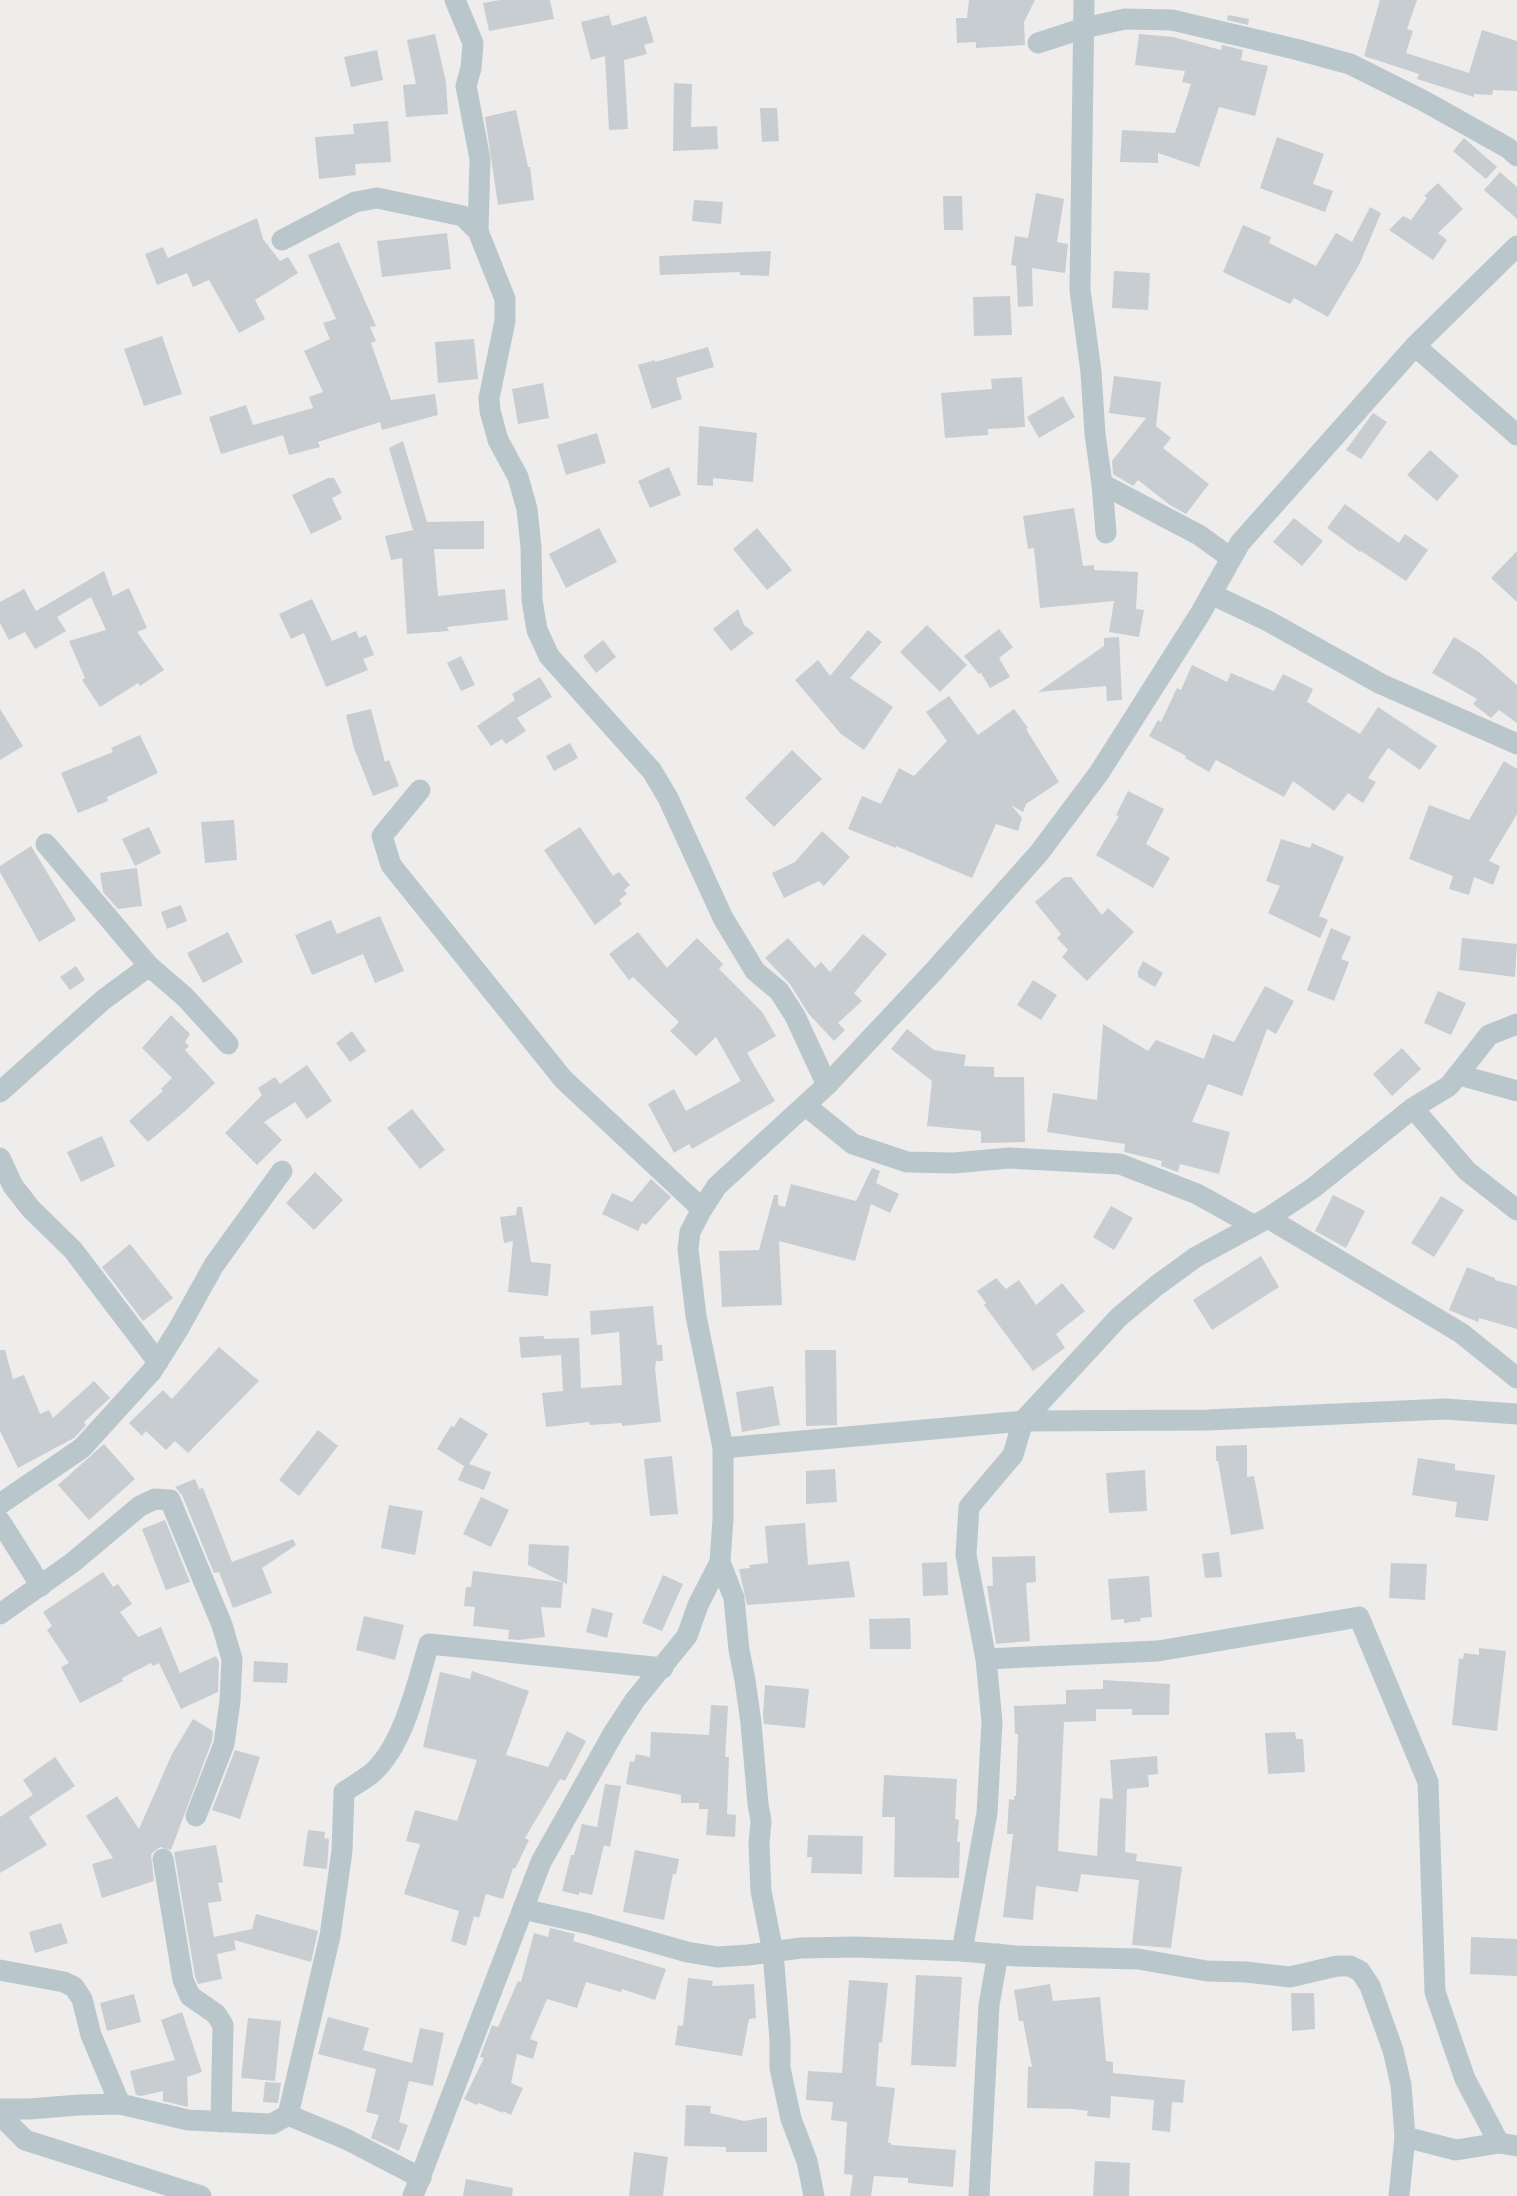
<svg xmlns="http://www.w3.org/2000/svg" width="1517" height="2196" viewBox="0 0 1517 2196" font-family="'Fira Sans Condensed',sans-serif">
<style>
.building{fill:#c8cdd2}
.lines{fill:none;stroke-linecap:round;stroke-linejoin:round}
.minor{stroke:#b9c7cd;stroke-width:21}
</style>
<rect width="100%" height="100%" fill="#efecec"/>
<!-- building -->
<g class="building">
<path d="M500,0H550L554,19L489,31L483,3Z"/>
<path d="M969,0H1035L1024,22L1025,45L976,48V42L957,43L956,18H967Z"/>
<path d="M1380,0H1417L1407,29L1413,31L1406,53L1469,73L1482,30L1517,41V91L1493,90L1492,95L1474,94V97L1417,79L1419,74L1364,56Z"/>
<path d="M609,15L612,26L646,16L654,42L644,45L647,54L624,60L628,129L609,130L605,56L591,60L581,22Z"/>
<path d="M1228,15L1249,19L1248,25L1227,20Z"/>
<path d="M435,34L446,82L448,114L406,117L403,85L416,84L407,40Z"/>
<path d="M1139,34L1173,37L1221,50L1222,45L1243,50L1241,60L1268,66L1255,116L1219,107L1199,167L1158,153V163L1120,162L1122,130L1175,133L1191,84L1182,82L1185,71L1135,65Z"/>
<path d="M377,50L383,80L351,87L344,57Z"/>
<path d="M674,83L692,84L691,127L717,126L718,149L673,151Z"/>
<path d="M760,108H777L779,141L762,142Z"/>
<path d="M516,110L528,167H530L534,200L498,205L485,117Z"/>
<path d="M388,121L391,162L355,164L356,175L319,179L315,137L354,134L353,124Z"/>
<path d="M1277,137L1324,154L1313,184L1333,191L1325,212L1260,188Z"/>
<path d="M1464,138L1497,167L1486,179L1453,151Z"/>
<path d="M1500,172L1517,187V219L1484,190Z"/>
<path d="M1438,183L1463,209L1438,233L1447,240L1433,260L1389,230L1403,216L1411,220L1427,198L1424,196Z"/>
<path d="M1036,193L1064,199L1057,242L1068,244L1065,273L1032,268L1033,306L1018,307L1016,266L1011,265L1015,236L1028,238Z"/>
<path d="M943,196H962L963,230H944Z"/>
<path d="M694,200L723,202L721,224L692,221Z"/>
<path d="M1370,207L1381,213L1360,263L1328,317L1294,298L1290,304L1223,272L1243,225L1271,237L1269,243L1316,266L1336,233L1352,242Z"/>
<path d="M257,218L263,239L280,261L288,257L298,273L255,300L265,319L239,333L209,280L193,287L187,273L157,285L145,254L163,247L168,258Z"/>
<path d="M447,233L451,269L382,277L377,241Z"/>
<path d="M339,242L376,326L370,327L376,341L371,343L391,400L435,394L438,415L382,430L380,422L318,442L320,447L289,455L283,435L221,454L209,417L246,405L253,425L313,408L309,397L323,392L304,351L330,339L323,323L336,319L308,255Z"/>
<path d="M771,251L769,276L740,275V272L660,275L659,256Z"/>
<path d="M1114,271L1150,273L1148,310L1112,308Z"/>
<path d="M1010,296L1012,335L974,336L973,297Z"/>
<path d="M162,336L182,394L144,406L124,349Z"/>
<path d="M474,339L478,379L438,383L435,342Z"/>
<path d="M708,347L714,367L676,378L682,399L652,409L638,365L655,360V362Z"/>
<path d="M1114,376L1161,382L1156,426L1171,438L1163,448L1209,484L1186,514L1170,505L1138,480L1133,486L1113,474L1112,461L1146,418L1109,413Z"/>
<path d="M1022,377L1025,427L988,429V435L945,438L941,393L992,389L991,379Z"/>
<path d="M543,383L549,418L518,424L512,389Z"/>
<path d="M1063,396L1075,417L1039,438L1027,417Z"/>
<path d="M1373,413L1387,422L1361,459L1346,450Z"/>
<path d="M699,426L757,433L753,482L713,478V486L697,485Z"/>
<path d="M597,433L606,463L566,475L557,445Z"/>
<path d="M403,441L427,522L484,521V549H434L438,596L505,589L508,620L447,627L449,631L407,634L402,558L391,560L385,536L413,530L389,448Z"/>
<path d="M1430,450L1459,476L1437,501L1407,475Z"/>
<path d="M669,467L681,495L650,508L638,481Z"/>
<path d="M328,478H334L342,493L332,498L342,519L311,534L292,495Z"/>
<path d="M1345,504L1399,543L1405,534L1428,550L1406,581L1361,551L1360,552L1327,528Z"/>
<path d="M1074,508L1083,566L1094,565V570L1138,572L1136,609L1144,610L1139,637L1109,632L1114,601L1040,608L1034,548L1028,549L1023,516Z"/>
<path d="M1294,518L1323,541L1302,566L1273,542Z"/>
<path d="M599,528L617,562L566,588L549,554Z"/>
<path d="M757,528L792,570L767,590L733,549Z"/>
<path d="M1517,551V602L1491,578Z"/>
<path d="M104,571L113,596L129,588L147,628L137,632L164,670L140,686L138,683L100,707L82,680L85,678L69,641L106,630L91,597L57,617L66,631L35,649L25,632L9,640L0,623V602L24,589L36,611Z"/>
<path d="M312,599L332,641L356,631L359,638L366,635L374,655L363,659L368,670L326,687L304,633L291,639L279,614Z"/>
<path d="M738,609L744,625L754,633L731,651L713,629Z"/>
<path d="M927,625L967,665L940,692L900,652Z"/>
<path d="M999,629L1013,647L999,658L1010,677L990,688L981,673L979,674L964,656Z"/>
<path d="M868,630L882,642L850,678L893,707L864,750L841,734L795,680L818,660L830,676Z"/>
<path d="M1119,637L1122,700L1107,701L1106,686L1038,692L1104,646V638Z"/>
<path d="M1454,637L1479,652L1517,685V723L1499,710L1491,718L1473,704L1477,699L1432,673Z"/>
<path d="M603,640L616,657L596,673L583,656Z"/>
<path d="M461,656L475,685L461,691L447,663Z"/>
<path d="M1192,665L1227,682L1231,673L1274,691L1283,674L1313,689L1307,702L1360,734L1378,707L1437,746L1420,770L1388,748L1368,778L1376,782L1363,803L1348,793L1334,811L1293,781L1284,797L1216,760L1209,772L1185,758L1186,756L1149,736L1158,720L1161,722L1177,688L1181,690Z"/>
<path d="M540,677L552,697L517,718L526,731L506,744L502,739L491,746L477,726L515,700L512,694Z"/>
<path d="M949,696L978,735L1014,709L1028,728L1026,729L1059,782L1026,804L1023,812L1011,805L1022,818L1018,831L996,824L972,878L896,846V848L848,829L862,796L881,804L899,768L914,776L947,741L926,712Z"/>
<path d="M0,709L23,746L0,760Z"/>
<path d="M371,709L385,762L389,760L399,786L373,796L354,748L346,715Z"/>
<path d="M140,735L158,773L107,797L108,801L78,813L61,773L113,752L111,748Z"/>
<path d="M570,743L578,758L554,771L546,756Z"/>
<path d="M792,750L822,779L774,827L745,798Z"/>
<path d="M1504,761L1517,769V814L1489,861L1500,866L1493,885L1474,877L1469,895L1449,889L1453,876L1409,859L1429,805L1469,820Z"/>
<path d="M1128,791L1164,809L1146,844L1170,858L1153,888L1096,855L1119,816L1116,815Z"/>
<path d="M234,820L237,860L205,863L201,822Z"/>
<path d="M149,827L161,853L135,866L122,839Z"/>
<path d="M580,827L613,876L619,872L630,885L624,890L627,894L619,900L622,904L595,925L544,850Z"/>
<path d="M822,831L850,857L824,886L819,881L784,898L772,873L795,862Z"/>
<path d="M1281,839L1310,848L1312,843L1344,857L1319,916L1328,920L1320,938L1268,913L1280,886L1266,881Z"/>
<path d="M31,846L76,920L39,942L0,872V866Z"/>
<path d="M137,868L142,906L118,909L103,892L100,873Z"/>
<path d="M1064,877H1071L1102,915L1108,908L1134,932L1087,981L1062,957L1068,950L1057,938L1061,934L1035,902Z"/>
<path d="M181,905L187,921L167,929L161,912Z"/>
<path d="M380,916L404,971L375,983L363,954L312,975L295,935L331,920L337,934Z"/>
<path d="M1331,928L1351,937L1341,959L1349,962L1334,1001L1307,990Z"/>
<path d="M228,932L243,962L203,983L187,953Z"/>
<path d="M638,932L667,968L697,938L723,964L719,969L762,1012L776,1036L747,1053L775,1101L692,1149L689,1144L674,1153L648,1104L674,1089L686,1111L741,1081L716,1037L696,1056L670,1031L679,1022L633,977L629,980L609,954Z"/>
<path d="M863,934L887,954L854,993L862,1001L838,1023L845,1030L834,1041L808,1013L790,984L765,958L788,938L815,968L821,962L830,972Z"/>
<path d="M1462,938L1517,944L1515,977L1459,970Z"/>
<path d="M1143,961L1163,973L1155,987L1138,977V971Z"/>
<path d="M76,966L85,980L70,990L60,977Z"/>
<path d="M1033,980L1057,995L1041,1020L1017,1005Z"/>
<path d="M1265,986L1294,1001L1276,1034L1267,1029L1242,1096L1208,1084L1192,1122L1230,1132L1219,1174L1180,1164L1178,1172L1161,1166L1162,1161L1124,1152L1125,1144L1047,1132L1053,1093L1097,1100L1103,1024L1148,1051L1156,1040L1204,1059L1213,1034L1234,1042Z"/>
<path d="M1438,991L1466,1003L1451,1035L1424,1023Z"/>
<path d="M171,1015L190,1034L185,1042L189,1046L185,1050L215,1083L184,1112L148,1142L129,1121L163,1091L161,1089L172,1078L142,1048Z"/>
<path d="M907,1029L934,1050L966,1055L964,1066L994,1067V1077H1024L1025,1142L981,1143V1131L927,1126L932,1081L891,1049Z"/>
<path d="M352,1031L366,1051L350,1062L336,1043Z"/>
<path d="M1402,1048L1421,1069L1392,1096L1373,1074Z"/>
<path d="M307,1065L332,1101L307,1119L295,1102L264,1122L282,1140L257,1165L225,1133L262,1095L258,1088L275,1077L280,1084Z"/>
<path d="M412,1109L445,1150L420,1169L387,1128Z"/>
<path d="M102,1136L115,1166L81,1182L67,1152Z"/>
<path d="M872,1168L880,1171L876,1183L899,1194L890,1213L871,1204L855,1261L779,1241L782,1305L722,1307L719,1251L759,1250L774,1195H778V1205L785,1207L791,1184L856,1201Z"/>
<path d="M315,1172L343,1200L314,1230L286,1203Z"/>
<path d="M651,1179L671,1197L646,1225L642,1223L638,1231L602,1214L612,1193L632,1202Z"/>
<path d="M1333,1195L1365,1211L1346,1248L1315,1231Z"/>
<path d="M1441,1196L1464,1210L1434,1257L1411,1243Z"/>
<path d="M1111,1206L1133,1218L1114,1250L1093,1237Z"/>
<path d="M517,1207H522L531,1262L551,1264L548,1296L508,1292L513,1241L504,1243L500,1217L516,1215Z"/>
<path d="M130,1244L173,1298L143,1321L102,1267Z"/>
<path d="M1261,1256L1279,1287L1212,1330L1193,1300Z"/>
<path d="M1467,1267L1495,1278V1280L1517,1286V1329L1479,1318L1478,1322L1449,1310Z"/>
<path d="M996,1278L1006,1289L1019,1280L1036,1305L1062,1283L1085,1311L1056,1334L1065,1348L1033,1371L984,1305L986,1303L977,1291Z"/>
<path d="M653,1306L657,1345H662L663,1361H656L655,1369L661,1422L622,1426V1423L590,1425L589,1422L546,1427L542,1393L563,1391L561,1355L521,1358L519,1337L544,1336V1339L579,1338L581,1388L622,1385L619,1332L591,1335L590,1311Z"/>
<path d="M219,1347L259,1381L188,1453L175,1441L166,1450L146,1431L142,1436L129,1423L163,1390L172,1399Z"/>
<path d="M0,1350H5L13,1379L24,1375L40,1414L49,1410L53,1418L94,1381L110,1398L84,1422L86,1425L74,1438L18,1468L0,1431Z"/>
<path d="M805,1350H836L837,1425L806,1426Z"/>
<path d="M773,1386L780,1425L742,1432L736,1392Z"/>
<path d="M460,1417L488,1434L469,1464L491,1472L484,1490L458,1480L464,1466L437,1449L451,1426L454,1427Z"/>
<path d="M318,1430L338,1446L299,1496L279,1480Z"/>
<path d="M104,1444L135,1479L89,1520L58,1485Z"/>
<path d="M1247,1445V1477L1254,1476L1264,1529L1231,1535L1218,1461H1216V1446Z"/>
<path d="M672,1456L678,1514L650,1516L644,1459Z"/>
<path d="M1418,1458L1455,1464V1470L1495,1475L1488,1521L1455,1517L1457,1502L1412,1495Z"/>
<path d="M835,1469L837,1502L806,1504V1471Z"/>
<path d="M1145,1470L1147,1511L1109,1513L1106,1473Z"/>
<path d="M195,1479L199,1489L203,1488L232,1562L293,1539L296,1545L262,1568L272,1593L233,1608L219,1572L214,1573L182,1495L175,1487Z"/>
<path d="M481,1497L509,1510L491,1547L463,1534Z"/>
<path d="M389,1505L423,1511L415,1555L381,1548Z"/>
<path d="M165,1520L190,1582L166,1590L142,1529Z"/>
<path d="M805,1523L808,1565L849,1561L855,1597L747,1605L739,1569L750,1568L749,1565L768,1563L765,1526Z"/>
<path d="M529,1544L569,1546L567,1584L528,1565Z"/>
<path d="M1219,1552L1222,1577L1205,1578L1202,1554Z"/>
<path d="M1035,1556L1036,1582L1026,1583L1030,1641L996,1644L987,1586H993L992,1557Z"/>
<path d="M947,1562L948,1595L923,1596L922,1563Z"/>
<path d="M1391,1563L1427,1564L1425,1600L1389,1598Z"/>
<path d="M473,1571L563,1582L561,1608L541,1607L545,1637L518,1640L508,1639L509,1630L473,1626L475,1607L464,1606L466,1587H471Z"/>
<path d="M103,1572L113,1587L118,1584L132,1604L120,1612L138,1637L161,1627L180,1673L216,1656L219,1662L218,1692L181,1709L159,1663L153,1666L151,1663L122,1678L123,1681L80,1703L61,1667L69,1663L47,1630L52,1626L43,1612Z"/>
<path d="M663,1575L683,1584L662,1631L642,1623Z"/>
<path d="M1149,1576L1152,1617L1140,1618L1141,1621L1124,1623V1619L1111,1620L1108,1579Z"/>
<path d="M592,1608L613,1613L607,1638L586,1632Z"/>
<path d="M364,1616L404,1625L395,1660L356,1650Z"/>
<path d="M910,1618L911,1649H870L869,1619Z"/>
<path d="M1479,1648L1506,1651L1497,1731L1452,1725L1459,1658L1463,1659L1464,1653L1479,1655Z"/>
<path d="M254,1661L288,1663L287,1683L253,1682Z"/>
<path d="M472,1671L529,1691L506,1755L548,1767L567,1731L586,1741L565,1781L560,1779L525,1838L529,1840L515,1869L513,1868L503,1899L486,1894L479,1918L474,1916L466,1946L451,1941L459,1911L404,1894L420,1844L406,1841L415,1810L457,1821L477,1760L423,1747L440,1672L470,1679Z"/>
<path d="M1103,1680L1170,1684L1169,1715H1132V1709H1096V1721L1064,1722L1058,1851L1097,1856L1100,1798L1113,1799L1110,1760L1157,1756L1158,1774L1148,1775L1149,1787L1127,1789L1125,1852L1137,1854L1136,1861L1182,1867L1171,1948L1132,1945L1139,1880L1081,1874L1078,1892L1036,1886L1033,1920L1003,1917L1013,1834H1007L1009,1799L1014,1800V1796H1016L1018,1734H1015L1014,1706L1066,1704V1690L1103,1689Z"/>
<path d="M765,1685L809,1689L805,1728L764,1724L763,1715Z"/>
<path d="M711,1705L728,1706L725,1757H729L727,1814L736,1815L735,1837L706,1835L708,1809H699V1803H681V1795L626,1784L630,1761L634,1762L636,1754L650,1757L651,1732L709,1735Z"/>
<path d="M193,1719L213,1731L212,1741L171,1850L160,1847L151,1854L154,1881L102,1898L92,1864L113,1858L86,1816L117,1796L139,1829L172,1754Z"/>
<path d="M1295,1732L1296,1739H1303L1305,1772L1268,1774L1265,1733Z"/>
<path d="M235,1750L260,1757L240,1819L212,1810Z"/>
<path d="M55,1757L75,1786L29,1817L47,1845L0,1873V1817L33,1795L23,1780Z"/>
<path d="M884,1775L957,1779L955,1819L959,1820L957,1842H960L959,1878L894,1877L895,1817H882Z"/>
<path d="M605,1784L621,1786L610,1847L604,1845L592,1895L579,1892V1895L562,1891L571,1855H574L582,1824L597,1827Z"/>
<path d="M308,1830L325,1832L324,1838L329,1839L327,1869L303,1866Z"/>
<path d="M808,1835L863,1836L862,1874L811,1873L812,1857H807Z"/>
<path d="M216,1845L223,1882L218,1883L222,1901L208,1903L214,1937L252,1929L256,1914L318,1931L311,1962L234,1940L236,1950L217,1954L222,1979L198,1984L195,1976L174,1852Z"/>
<path d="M635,1850L679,1859L676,1874H673L664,1920L623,1912Z"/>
<path d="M61,1923L68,1943L35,1953L29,1932Z"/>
<path d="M550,1928L575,1934L573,1941L666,1969L655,2000L622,1989L621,1992L586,1982L577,2008L547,1999L530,2039L538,2042L533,2059L517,2054L511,2083L523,2088L511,2115L503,2111V2113L479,2103L477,2105L464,2099L484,2058L480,2057L492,2025L498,2027L518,1981L521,1982L534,1933L548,1937Z"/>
<path d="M1471,1937L1517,1939V1976L1470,1974Z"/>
<path d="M916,1975L962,1977L956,2067L911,2065Z"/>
<path d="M688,1978L713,1981L712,1986L754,1984L756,2018L749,2019L742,2056L675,2045L678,2025L683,2026Z"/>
<path d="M849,1980L888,1983L882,2043L879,2042L876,2086L895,2088L888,2143H891V2145L956,2150L953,2187L908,2183V2178L874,2176L871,2196H850L853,2175L844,2174L847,2122L831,2120L833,2102L806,2100L808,2071L842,2073Z"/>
<path d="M1050,1984L1053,2001L1100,1997L1106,2061L1113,2062V2073L1185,2080L1183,2103L1172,2102L1170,2132L1152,2130L1154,2100L1111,2096L1110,2118L1087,2116L1088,2111L1073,2109L1027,2108L1028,2066L1032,2067L1023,2021H1019L1014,1990Z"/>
<path d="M1291,1993H1314L1315,2029L1292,2031Z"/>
<path d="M134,1994L141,2022L107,2031L100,2003Z"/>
<path d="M182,2012L202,2072L187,2077L188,2107L163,2101V2091L141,2096L136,2095L130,2071L175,2060L161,2020Z"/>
<path d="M328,2017L369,2028L363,2050L412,2063L420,2028L444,2033L433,2086L409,2081L399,2122L408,2125L399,2151L371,2138L379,2115L366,2112L376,2069L318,2054Z"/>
<path d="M248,2018L281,2021L275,2081L241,2078Z"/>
<path d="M265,2082L281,2083L278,2103L263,2102Z"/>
<path d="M686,2105L711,2106L710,2113L744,2121L767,2117V2152H726V2147L684,2146Z"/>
<path d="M634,2152L668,2157L663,2196H629Z"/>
<path d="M1095,2161L1130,2163L1129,2196H1093Z"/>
<path d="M466,2179L513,2188L512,2196H463Z"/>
</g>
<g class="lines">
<!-- minor -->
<g class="minor">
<path d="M455,0L473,43L471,68L466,86L480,159L478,231"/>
<path d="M1084,0L1080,290L1091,372L1095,434L1102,484L1106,533"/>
<path d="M1038,43L1084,28L1125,19L1172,20L1295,49L1350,64L1424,101L1508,148L1517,156"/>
<path d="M282,240L355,202L377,198L463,216L478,231L505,299V321L489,398L490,411L498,440L518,477L527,509L531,547L532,600L537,630L549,656L652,771L668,798L723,918L755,971L779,991L795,1016L827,1085"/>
<path d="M1415,346L1517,435"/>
<path d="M1102,484L1199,535L1231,558"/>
<path d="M1211,594L1268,621L1381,684L1517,744"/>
<path d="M420,790L382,836L391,865L563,1079L702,1209"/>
<path d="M46,844L149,966L185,997L228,1044"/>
<path d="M1459,1075L1517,1091"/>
<path d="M0,1092L103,1000L149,966"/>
<path d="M806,1106L853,1144L907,1162L954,1163L1009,1158L1120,1164L1197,1194L1253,1225"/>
<path d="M1413,1108L1467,1171L1517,1210"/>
<path d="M0,1158L13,1186L31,1209L73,1250L158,1362"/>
<path d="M1268,1218L1461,1333L1517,1378"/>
<path d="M723,1448L1023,1421L1208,1420L1445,1409L1517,1414"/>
<path d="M0,1504L82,1448L152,1371L179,1328L214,1265L282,1171"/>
<path d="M0,1521L41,1586"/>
<path d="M720,1562L734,1598L739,1650L745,1680L751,1723L758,1804L761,1821L759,1844L761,1891L773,1952L780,2040V2068L791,2119L807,2161L814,2196"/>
<path d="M0,1614L72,1563L140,1506L155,1499L170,1500L222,1625L232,1659L230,1701L224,1744L196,1816"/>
<path d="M986,1659L1158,1651L1359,1617L1428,1782L1435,1992L1465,2079L1499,2143"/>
<path d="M163,1859L183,1980L190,1996L216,2014L223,2025L221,2122"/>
<path d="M523,1909L589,1924L687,1952L717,1957L748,1955L801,1948L856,1947L962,1951L1016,1956L1138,1959L1207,1971L1246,1972L1290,1977L1337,1966H1350L1360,1971L1370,1986L1393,2050L1401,2085L1405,2137L1399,2196"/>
<path d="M962,1951L987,1813L992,1722L986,1659L966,1555L969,1507L1013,1455L1023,1421L1119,1317L1156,1286L1196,1257L1268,1218L1313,1188L1413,1108L1449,1086L1489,1035L1517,1024"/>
<path d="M0,1970L64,1982L74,1987L82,1999L91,2035L120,2104"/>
<path d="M0,2109H29L79,2105L120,2104L188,2120L272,2124L288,2115L346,2139L421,2178"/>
<path d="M0,2115L25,2140L201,2196"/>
<path d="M288,2115L330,1936L342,1851L344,1792C353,1786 363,1780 371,1774C404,1746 417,1683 429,1644L663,1668"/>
<path d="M1405,2137L1456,2150L1499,2143L1517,2146"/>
<path d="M413,2196L541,1862L614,1732L635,1700L687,1636L698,1605L720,1562L723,1519V1448L696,1316L688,1249L690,1232L702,1209L717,1186L827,1085L934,971L1039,853L1099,773L1200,614L1240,543L1415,346L1517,246"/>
<path d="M979,2196L989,2005L998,1954"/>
</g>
</g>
</svg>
